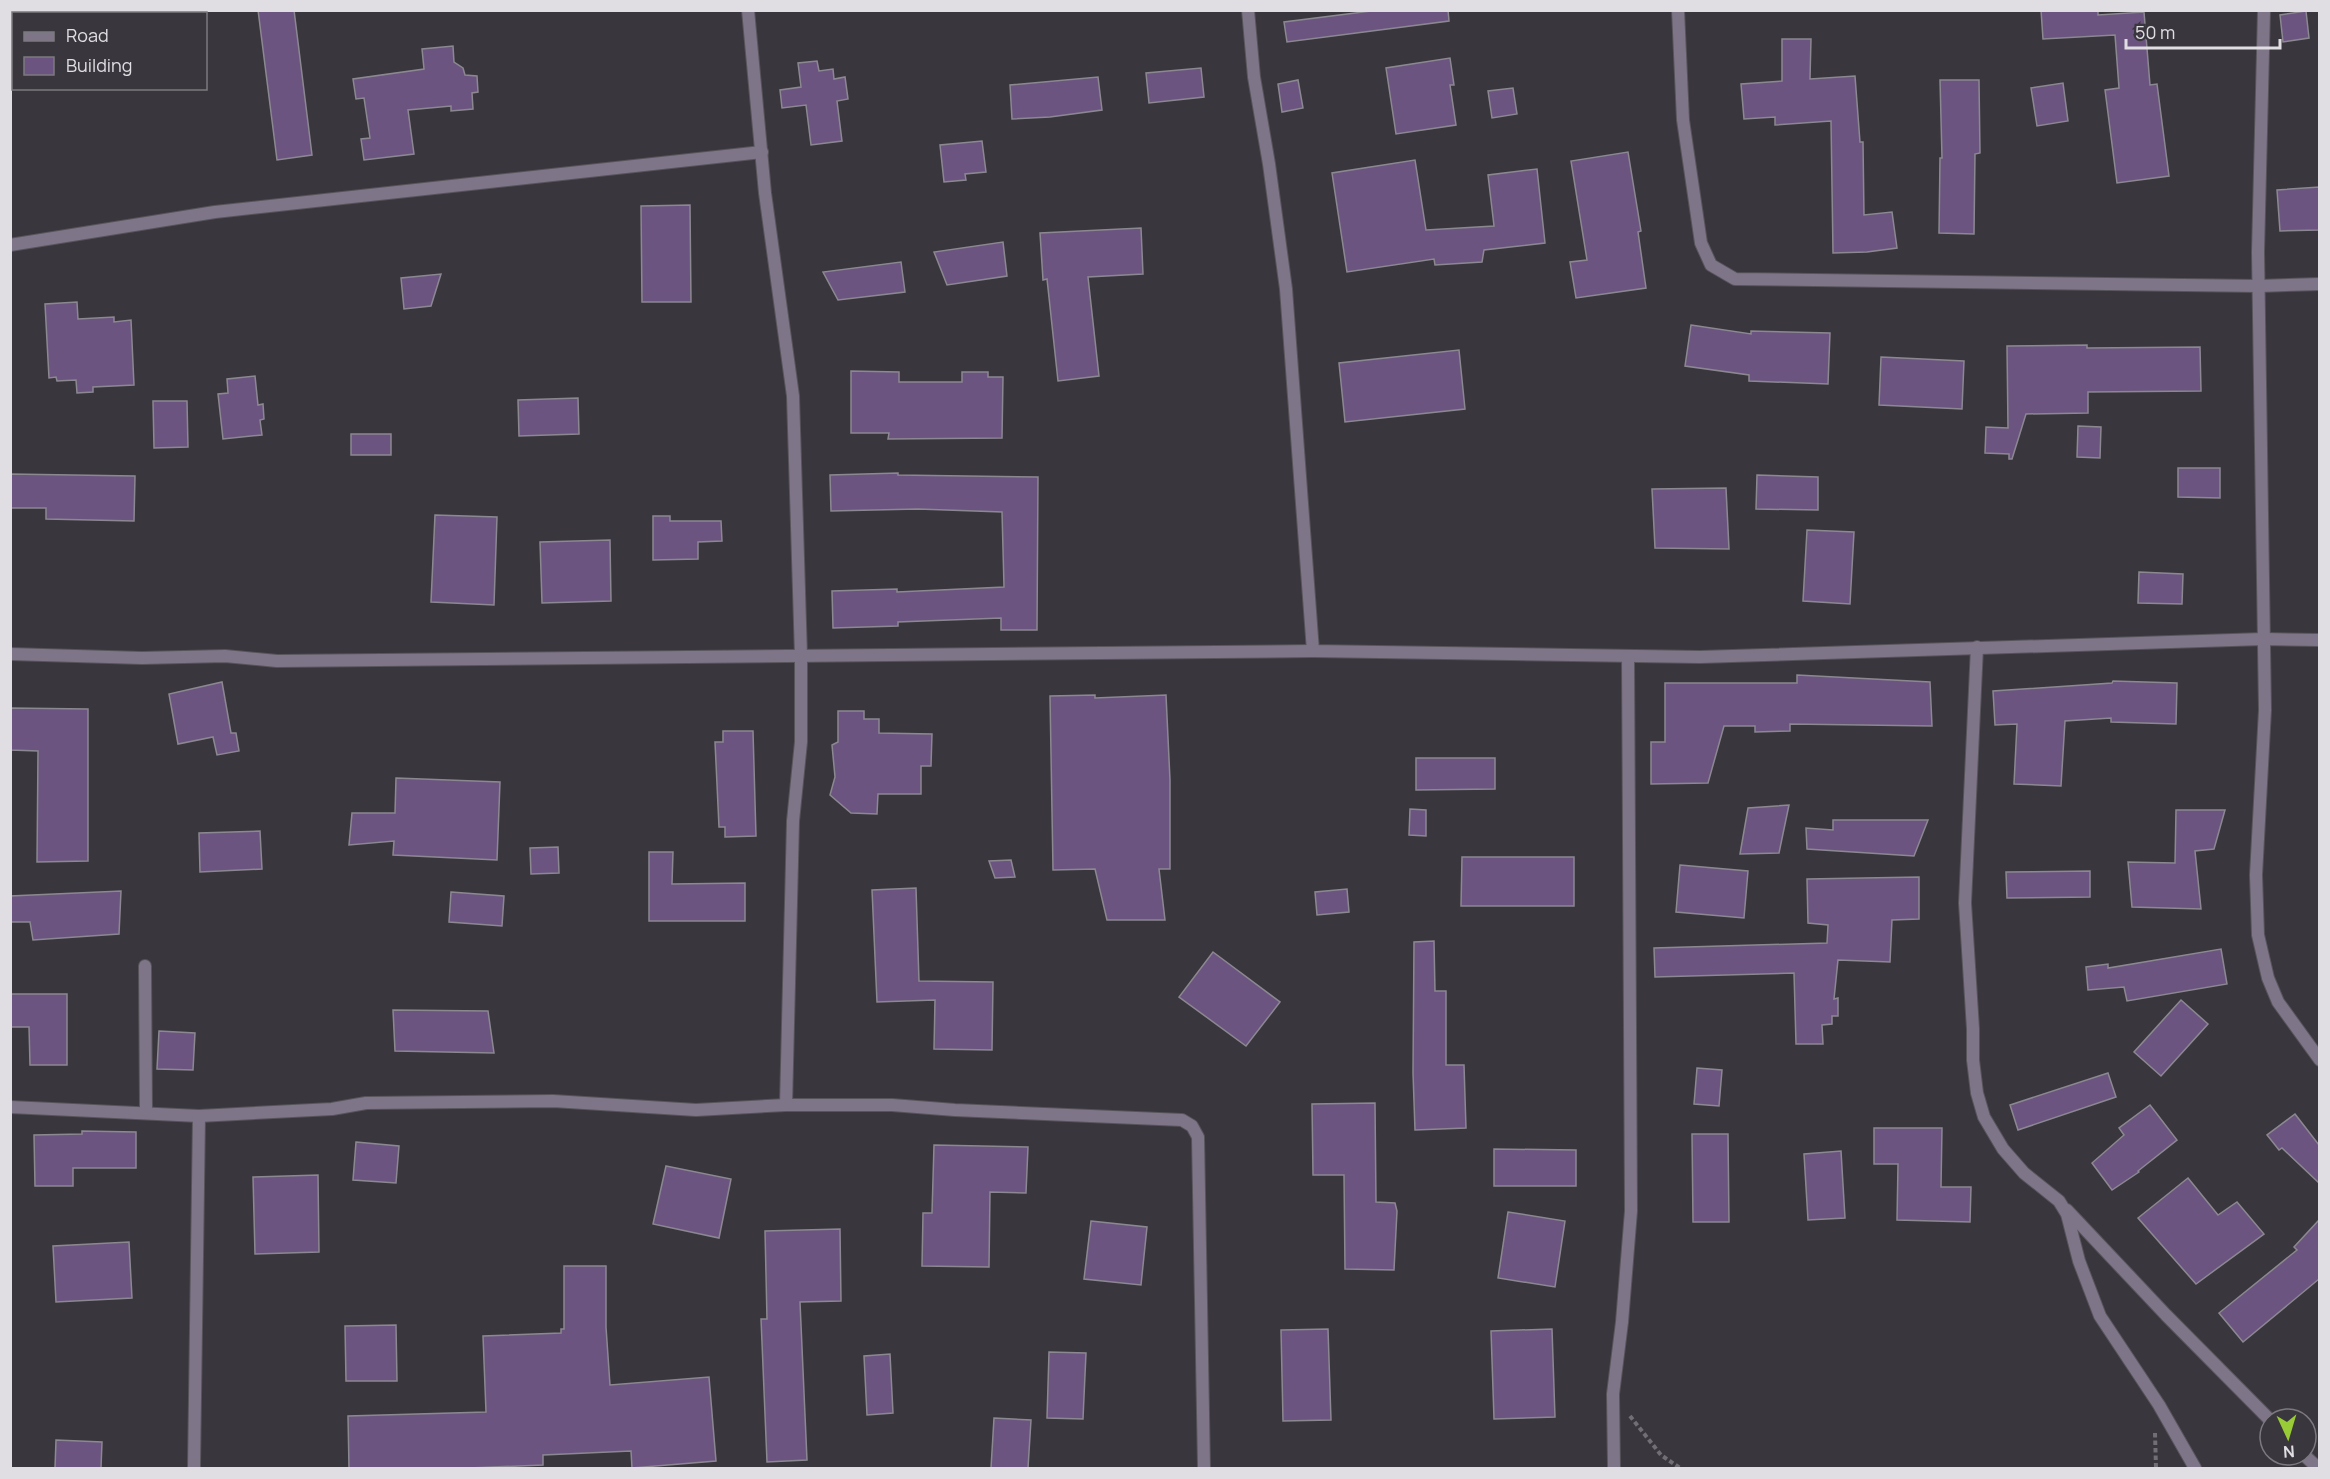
<svg xmlns="http://www.w3.org/2000/svg" width="2330" height="1479" viewBox="0 0 2330 1479" font-family="Manrope,sans-serif">
<style>
.building{fill:#6b5580;stroke:#8c8891;stroke-width:1.5}
.lines{fill:none;stroke-linecap:round;stroke-linejoin:round}
.service-casing{stroke:#57545b;stroke-width:14}
.minor-casing{stroke:#57545b;stroke-width:14}
.path{stroke:#716e75;stroke-width:4;stroke-dasharray:4.5 3;stroke-linecap:butt}
.service{stroke:#7f7589;stroke-width:12}
.minor{stroke:#7f7589;stroke-width:12}
</style>
<rect width="100%" height="100%" fill="#39363d"/>
<!-- building -->
<g class="building">
<path d="M258,10H294L312,155L277,160Z"/>
<path d="M1379,10H1448L1449,21L1287,42L1284,22Z"/>
<path d="M2041,10H2098V15L2144,12L2150,85L2157,84L2169,176L2117,183L2105,90L2119,88L2115,35L2043,39Z"/>
<path d="M2306,11L2309,38L2283,42L2280,15Z"/>
<path d="M1782,39H1811L1810,79L1855,76L1860,142H1863L1864,215L1892,212L1897,248L1867,252L1833,253L1831,121L1775,125V117L1744,119L1741,84L1782,81Z"/>
<path d="M453,46L454,62L463,68L465,75L477,76L478,92L472,93L473,109L451,111V106L408,110L414,154L364,160L361,139L370,138L364,98L356,99L353,79L424,69L422,49Z"/>
<path d="M1450,58L1454,85H1450L1456,125L1396,134L1386,68Z"/>
<path d="M817,61L819,71L833,69L834,79L845,77L848,99L837,101L842,141L811,145L806,105L782,108L780,90L801,87L798,63Z"/>
<path d="M1201,68L1204,97L1149,103L1146,73Z"/>
<path d="M1098,77L1102,110L1050,117L1012,119L1010,85Z"/>
<path d="M1298,80L1303,108L1282,112L1278,84Z"/>
<path d="M1940,80H1979L1980,153L1975,154L1974,234L1939,233L1940,158H1942Z"/>
<path d="M2063,83L2068,121L2037,126L2031,88Z"/>
<path d="M1513,88L1517,114L1492,118L1488,91Z"/>
<path d="M982,141L986,172L965,174L966,180L944,182L940,145Z"/>
<path d="M1628,152L1641,231L1638,232L1646,288L1576,298L1570,262L1587,260L1571,161Z"/>
<path d="M1415,160L1426,230L1494,226L1488,175L1537,169L1545,243L1484,250L1482,262L1435,265L1434,259L1347,272L1332,173Z"/>
<path d="M2319,187V230L2280,231L2277,190Z"/>
<path d="M690,205L691,302H642L641,206Z"/>
<path d="M1141,228L1143,274L1088,277L1099,376L1058,381L1047,279L1043,280L1040,233Z"/>
<path d="M1003,242L1007,276L947,285L934,252Z"/>
<path d="M901,262L905,292L838,300L823,272Z"/>
<path d="M441,274L431,306L404,309L401,278Z"/>
<path d="M77,302L78,319L114,317V322L131,320L134,385L93,387V392L77,393L76,380L57,381L56,377L49,378L45,304Z"/>
<path d="M1691,325L1751,334V331L1830,333L1828,384L1749,381V375L1685,366Z"/>
<path d="M2087,345V348L2200,347L2201,391L2088,392V413L2026,414L2012,459H2009V454L1985,453L1986,427L2008,428L2007,346Z"/>
<path d="M1459,350L1465,409L1345,422L1339,363Z"/>
<path d="M1881,357L1964,361L1962,409L1879,405Z"/>
<path d="M851,371L899,372V382H962V372H988V377H1003L1002,438L888,439L889,433H851Z"/>
<path d="M255,376L258,405L263,404L264,419L260,420L262,435L223,439L218,394L228,393L227,379Z"/>
<path d="M578,398L579,434L519,436L518,400Z"/>
<path d="M153,401H187L188,447L154,448Z"/>
<path d="M2078,426L2101,427L2100,458L2077,457Z"/>
<rect x="351" y="434" width="40" height="21"/>
<path d="M2178,468H2220V498L2178,497Z"/>
<path d="M898,473V475L1038,477L1037,630H1001V618L898,622V626L833,628L832,591L897,589V592L1004,587L1002,512L918,509L831,511L830,475Z"/>
<path d="M10,474L135,476L134,521L46,519V508H10Z"/>
<path d="M1757,475L1818,477V510L1756,509Z"/>
<path d="M1726,488L1729,549L1655,548L1652,489Z"/>
<path d="M435,515L497,517L494,605L431,602Z"/>
<path d="M653,516H670V521H721L722,541L698,542V559L653,560Z"/>
<path d="M1807,530L1854,532L1850,604L1803,601Z"/>
<path d="M610,540L611,601L542,603L540,542Z"/>
<path d="M2139,572L2183,574L2182,604L2138,603Z"/>
<path d="M1797,675L1930,682L1932,726L1790,724V731L1755,732V726H1724L1708,783L1651,784V742H1665V683H1797Z"/>
<path d="M2113,681L2177,683L2176,724L2111,722V718L2065,721L2061,786L2014,784L2017,724L1995,725L1993,691L2112,683Z"/>
<path d="M222,682L231,733H236L239,751L217,755L213,737L178,744L169,694Z"/>
<path d="M1095,695V698L1166,695L1170,780V869H1159L1165,920H1107L1095,869L1053,870L1050,696Z"/>
<path d="M10,708L88,709V861L37,862L38,751L10,750Z"/>
<path d="M838,711H864V719H879V733L932,734L931,766H921V794H878L877,814L851,813L830,795L835,777L832,745L838,742Z"/>
<path d="M723,731H753L756,836L725,837V827H719L715,742H723Z"/>
<path d="M1416,758H1495V789L1416,790Z"/>
<path d="M396,778L500,782L497,860L393,855L394,841L349,845L352,813H395Z"/>
<path d="M1789,805L1779,853L1740,854L1748,808Z"/>
<path d="M1410,809L1426,810V836L1409,835Z"/>
<path d="M2176,810H2225L2214,849L2195,851L2201,909L2132,907L2128,862L2175,863Z"/>
<path d="M1833,820H1928L1914,856L1807,849L1806,828L1833,830Z"/>
<path d="M260,831L262,869L200,872L199,833Z"/>
<path d="M558,847L559,873L531,874L530,848Z"/>
<path d="M649,852H673L672,884L745,883V921H649Z"/>
<path d="M1462,857H1574V906H1461Z"/>
<path d="M1011,860L1015,877L995,878L989,861Z"/>
<path d="M1680,865L1748,871L1744,918L1676,912Z"/>
<path d="M2090,871V897L2007,898L2006,872Z"/>
<path d="M1919,877V919L1892,920L1890,962L1838,960L1834,999L1838,998V1016H1832V1024L1822,1025L1823,1044H1796L1794,973L1655,977L1654,948L1827,943L1828,925L1808,923L1807,879Z"/>
<path d="M916,888L919,981L993,982L992,1050L934,1049L935,1000L877,1002L872,890Z"/>
<path d="M1347,889L1349,912L1317,915L1315,892Z"/>
<path d="M121,891L119,934L33,940L30,922H10V896Z"/>
<path d="M451,892L504,896L502,926L449,922Z"/>
<path d="M1434,941L1435,991H1446V1065H1464L1466,1128L1415,1130L1413,1073L1414,942Z"/>
<path d="M2221,949L2227,984L2127,1001L2124,987L2088,990L2086,967L2108,964V968Z"/>
<path d="M1213,952L1280,1002L1246,1046L1179,997Z"/>
<path d="M10,994H67V1065H30L29,1027H10Z"/>
<path d="M2181,1000L2208,1024L2161,1076L2134,1052Z"/>
<path d="M393,1010L488,1011L494,1053L395,1051Z"/>
<path d="M159,1031L195,1033L193,1070L157,1069Z"/>
<path d="M1697,1068L1722,1070L1719,1106L1694,1104Z"/>
<path d="M2108,1073L2116,1097L2018,1130L2010,1105Z"/>
<path d="M1375,1103L1376,1202L1395,1203L1397,1211L1394,1270L1345,1269L1344,1175H1313L1312,1104Z"/>
<path d="M2150,1105L2177,1140L2138,1171L2139,1172L2112,1190L2092,1163L2124,1135L2119,1128Z"/>
<path d="M2295,1114L2319,1145V1183L2282,1148L2279,1150L2267,1135Z"/>
<path d="M1874,1128H1942L1941,1187H1971L1970,1222L1897,1220L1898,1164H1874Z"/>
<path d="M82,1131L136,1132V1168H73V1186H35L34,1135L82,1134Z"/>
<path d="M1692,1134H1728L1729,1222H1693Z"/>
<path d="M356,1142L399,1146L396,1183L353,1180Z"/>
<path d="M934,1145L1028,1147L1026,1193L990,1192L989,1267L922,1266L923,1213H932Z"/>
<path d="M1494,1149L1576,1150V1186H1494Z"/>
<path d="M1841,1151L1845,1218L1808,1220L1804,1154Z"/>
<path d="M666,1166L731,1179L719,1238L653,1224Z"/>
<path d="M318,1175L319,1252L255,1254L253,1177Z"/>
<path d="M2188,1178L2218,1215L2237,1202L2264,1234L2196,1284L2138,1218Z"/>
<path d="M1508,1212L1565,1221L1555,1287L1498,1278Z"/>
<path d="M2319,1220V1279L2243,1342L2219,1313L2297,1250L2294,1247Z"/>
<path d="M1091,1221L1147,1227L1141,1285L1084,1279Z"/>
<path d="M840,1229L841,1301L800,1302L807,1460L767,1462L761,1319H767L765,1231Z"/>
<path d="M129,1242L132,1298L56,1302L53,1246Z"/>
<path d="M564,1266H606V1327L610,1385L709,1377L716,1461L632,1468L631,1451L543,1455V1465L469,1468H349L348,1416L486,1412L483,1336L561,1333V1329H564Z"/>
<path d="M396,1325L397,1381H346L345,1326Z"/>
<path d="M1328,1329L1331,1420L1283,1421L1281,1330Z"/>
<path d="M1552,1329L1555,1417L1494,1419L1491,1331Z"/>
<path d="M1049,1352L1086,1353L1083,1419L1047,1418Z"/>
<path d="M890,1354L893,1413L867,1415L864,1356Z"/>
<path d="M994,1418L1031,1420L1028,1468H991Z"/>
<path d="M56,1440L102,1442L101,1468H55Z"/>
</g>
<g class="lines">
<!-- service casing -->
<g class="service-casing">
<path id="service" d="M145,966L146,1112"/>
</g>
<!-- minor casing -->
<g class="minor-casing">
<g id="minor">
<path d="M748,10L765,193L793,396L801,656V742L793,821L786,1105"/>
<path d="M1248,10L1254,77L1269,164L1286,289L1313,651L1700,657L2263,639L2320,640"/>
<path d="M1678,10L1683,120L1701,243L1711,265L1735,279L2259,286L2320,284"/>
<path d="M2264,10L2258,252L2265,710L2256,875L2258,935L2268,978L2278,1002L2320,1060"/>
<path d="M10,245L215,212L762,152"/>
<path d="M1977,647L1965,903L1973,1029V1060L1977,1093L1984,1117L2003,1149L2024,1173L2059,1201L2067,1214L2079,1261L2100,1316L2159,1405L2195,1468"/>
<path d="M10,654L142,658L225,656L277,661L1313,651"/>
<path d="M10,1107L199,1116L332,1109L366,1103L553,1101L696,1110L786,1105H892L955,1110L1182,1120L1192,1126L1198,1137L1204,1468"/>
<path d="M2067,1210L2166,1315L2270,1420"/>
<path d="M2304,1455L2318,1468"/>
<path d="M194,1468L199,1116"/>
<path d="M1614,1468L1613,1394L1622,1322L1631,1211L1628,657"/>
</g>
</g>
<!-- path -->
<g class="path">
<path d="M1630,1416L1661,1455L1680,1468"/>
<path d="M2155,1433L2156,1468"/>
</g>
<!-- service -->
<use href="#service" class="service"/>
<!-- minor -->
<use href="#minor" class="minor"/>
</g>
<!-- border -->
<rect width="2330" height="1479" fill="none" stroke="#e1dee3" stroke-width="24"/>
<!-- legend -->
<rect x="12" y="12" width="195" height="78" fill="#39363d" stroke="#7c797f" stroke-width="1.5"/>
<rect x="24" y="32" width="30" height="9" fill="#7f7589" stroke="#7c797f" stroke-width="1.5"/>
<text x="66" y="42" font-size="18" fill="#e1dee3">Road</text>
<rect x="24" y="57" width="30" height="18" fill="#6b5580" stroke="#7c797f" stroke-width="1.5"/>
<text x="66" y="72" font-size="18" fill="#e1dee3">Building</text>
<!-- north arrow -->
<g transform="translate(2288 1437) rotate(176)"><circle r="28" fill="#39363d" stroke="#7c797f" stroke-width="1.5"/>
<path d="M0-4.5L10 22L0 15L-10 22Z" fill="#99cb36"/>
<text y="-9" font-size="16" font-weight="bold" text-anchor="middle" fill="#e1dee3">N</text>
</g>
<!-- scale -->
<path d="M2126 39v9h154v-9" fill="none" stroke="#e1dee3" stroke-width="3"/>
<text x="2135" y="39" font-size="18" fill="#e1dee3" stroke="#39363d" stroke-width="4.5" paint-order="stroke">50 m</text>
</svg>
